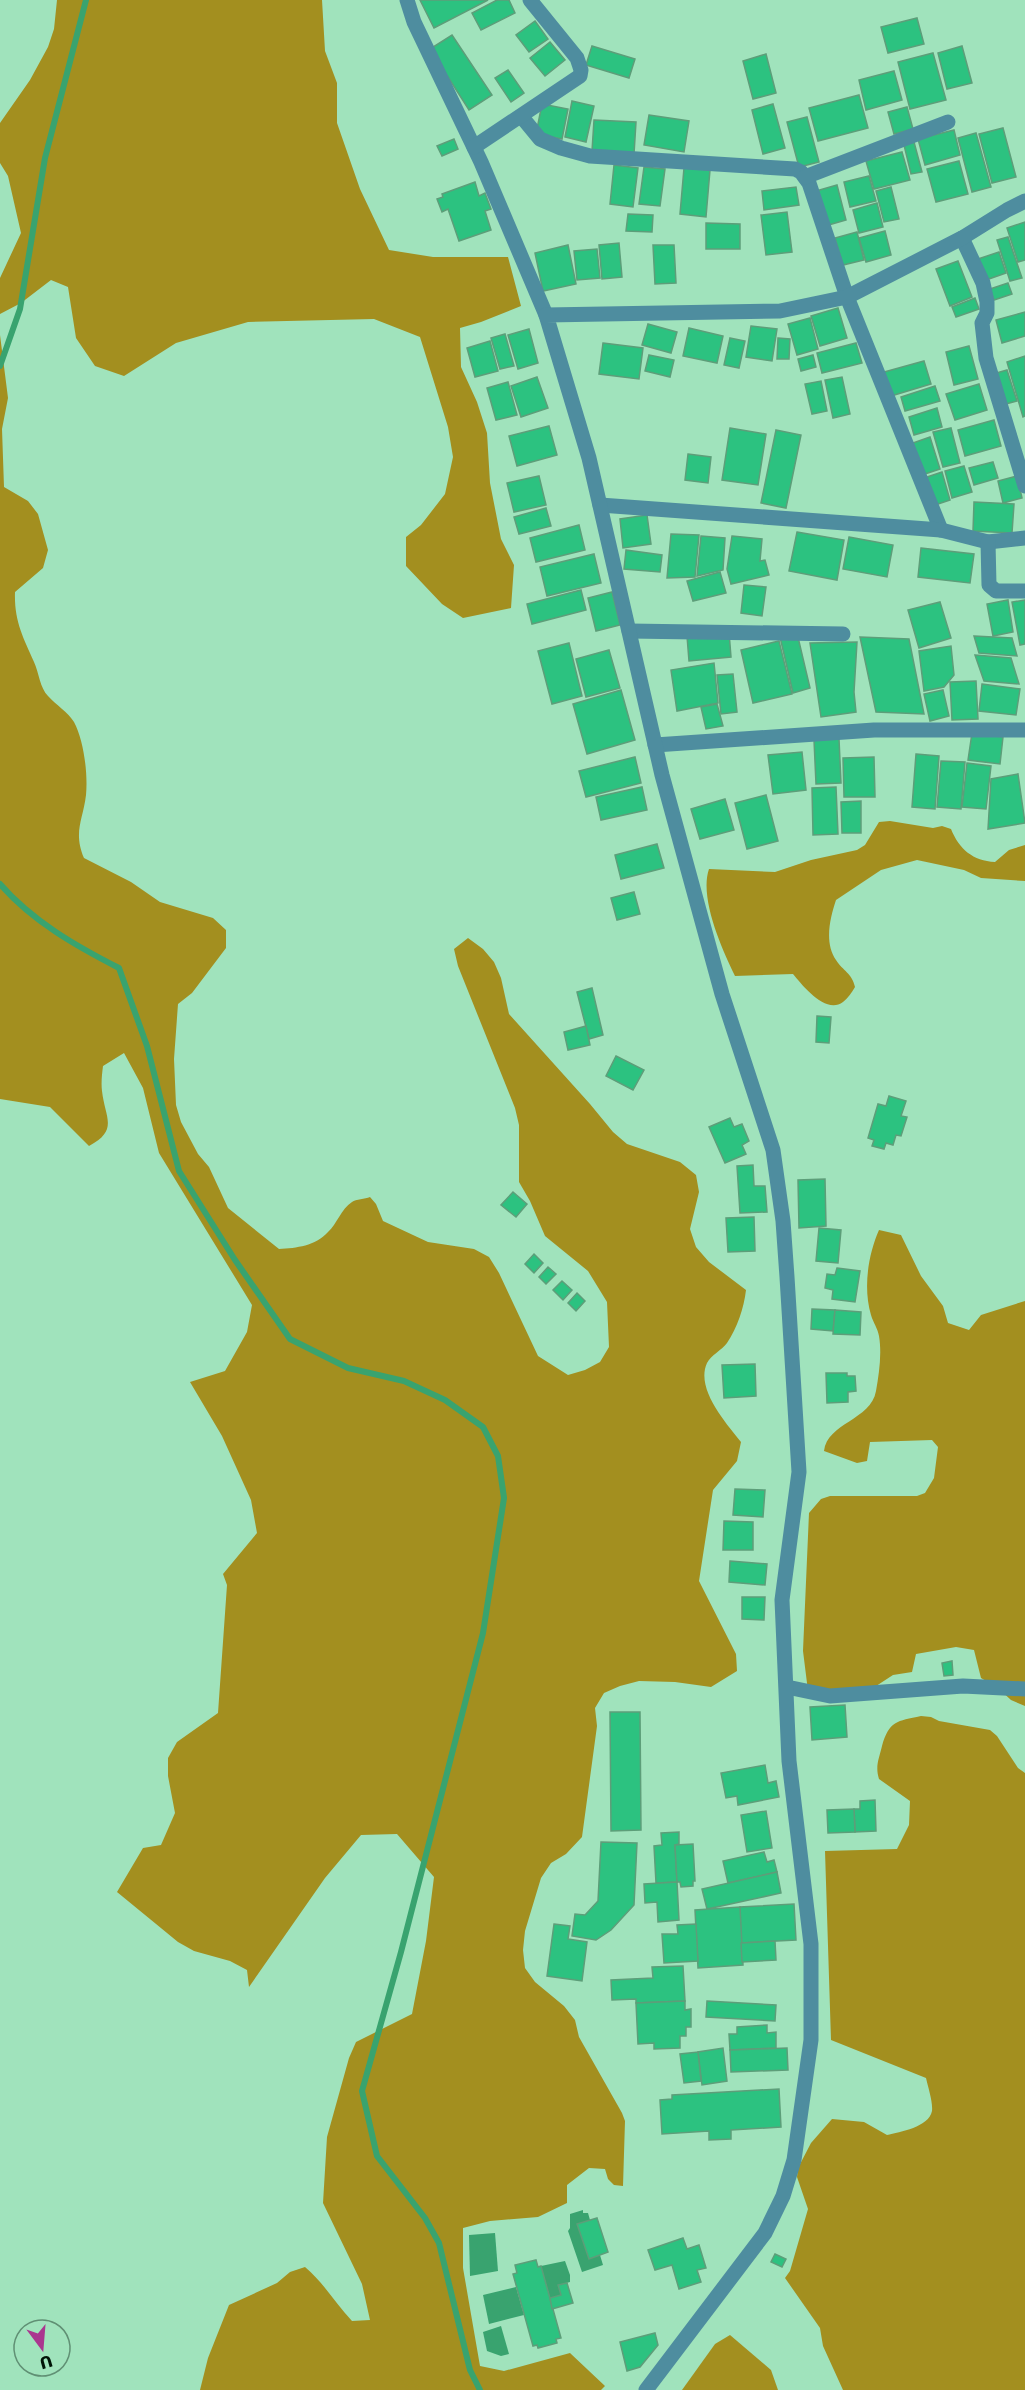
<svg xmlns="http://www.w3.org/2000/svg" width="1025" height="2390" viewBox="0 0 1025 2390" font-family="'DejaVu Sans',sans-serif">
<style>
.forest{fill:#a38f1f}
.water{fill:#39a36f}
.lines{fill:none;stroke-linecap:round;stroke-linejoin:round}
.stream{stroke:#39a36f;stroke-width:6}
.building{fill:#2cc280;stroke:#5d9e79;stroke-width:1.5}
.minor{stroke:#4e8d9f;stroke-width:15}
</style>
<rect width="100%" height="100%" fill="#a0e3bc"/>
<!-- forest -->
<g class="forest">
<path d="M57,0H322L325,51L337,83V123L360,189L389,250L433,257H508L521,306L481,322L460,328L461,367L477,402L487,433L490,483L501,539L514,565L511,608L463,618L442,604L406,566V537L421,525L445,494L453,457L448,427L420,337L374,319L248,322L176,343L124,376L95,366L76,338L68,287L51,280L21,303L0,314V278L21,233L8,176L0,163V123L30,80L48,47L54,29Z"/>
<path d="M0,335L8,398L2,429L4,487L28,501L38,514L48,550L43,568L15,592C14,621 23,637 34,662C39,673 40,688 48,696C56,705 68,712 74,722C84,741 88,774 86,795C83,820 73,832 84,858L131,882L160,902L213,918L226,930V948L192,993L178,1004L174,1059L176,1105L181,1122L198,1154L209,1167L228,1208L279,1249C297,1248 315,1246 328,1232C337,1224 341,1209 352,1202C356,1199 365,1199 370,1197L376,1204L383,1221L428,1242L474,1249L489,1257L499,1273L538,1356L568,1375L585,1370L600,1362L609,1347L607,1302L588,1271L545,1236L530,1201L519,1182V1125L515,1108L458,966L454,949L468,938L483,949L494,962L501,978L509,1014L590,1104L613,1132L627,1144L680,1162L696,1175L699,1192L690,1229L696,1247L709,1262L746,1290C744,1308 737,1328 727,1343C722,1350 711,1355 707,1363C695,1389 727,1424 741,1442L737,1461L713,1490L699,1581L736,1654L737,1671L711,1687L675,1682L639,1681L620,1686L604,1693L595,1708L597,1726L582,1837L566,1854L551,1863L541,1878L525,1931L523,1950L525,1968L535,1982L564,2006L575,2020L579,2037L622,2113L625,2121L623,2186L614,2185L608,2179L605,2169L589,2168L567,2185V2203L538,2217L490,2221L463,2228V2268L480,2366L504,2371L570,2353L605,2386L601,2390H200L208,2358L229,2305L277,2283L290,2272L305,2267C324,2283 335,2303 352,2321L370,2320L362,2284L323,2203L327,2137L349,2058L356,2042L412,2014L426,1941L434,1877L397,1834L361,1835L325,1878L249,1987L247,1970L230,1961L194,1951L178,1942L117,1892L143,1848L161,1845L175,1813L168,1776V1758L177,1742L218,1713L227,1585L223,1574L257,1533L251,1500L222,1436L190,1382L225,1371L247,1332L252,1305L159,1153L143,1088L124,1053L103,1066C102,1074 101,1083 102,1091C105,1118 119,1130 89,1146L50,1107L0,1099Z"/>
<path d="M890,821L933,828L942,826L951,829C959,849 973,861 995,862L1009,850L1025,845V881L981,878L964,870L917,860L881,870L836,900C830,918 824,943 836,960C843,971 852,973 855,987C852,992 848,998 843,1002C826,1015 803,986 793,974L735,976C722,949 699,898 709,869L775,872L811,860L857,850L865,845L879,822Z"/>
<path d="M879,1230L901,1235L921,1276L943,1306L948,1323L969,1330L981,1315L1025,1301V1706L1011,1700L998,1688L981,1678L974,1650L956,1647L916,1654L912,1672L893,1675L870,1690L808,1691L803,1651L809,1513L821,1499L830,1496H917L925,1493L934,1478L938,1447L932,1440L870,1442L867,1461L857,1463L824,1451C827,1423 871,1420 876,1391C879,1374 882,1354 879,1336C878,1329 873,1322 871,1315C863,1288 868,1255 879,1230Z"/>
<path d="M921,1716L931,1717L939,1721L990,1730L997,1736L1018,1768L1025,1773V2390H843L823,2346L820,2328L785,2278L790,2271L808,2209L797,2177L798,2168L811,2143L832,2119L864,2122L887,2135C900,2132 929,2127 932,2111C933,2102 928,2087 926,2078L831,2040L825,1851L897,1849L909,1825L910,1801L879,1779C875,1766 879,1759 882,1746C889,1721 897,1721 921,1716Z"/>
<path d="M730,2335L771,2370L778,2390H682L715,2344Z"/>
</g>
<!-- water -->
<g class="water">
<path d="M583,2210V2213H588L590,2220L578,2224L590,2258L600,2255L603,2265L582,2272L568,2231L570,2228V2214Z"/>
<path d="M495,2233L498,2271L470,2276L469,2235Z"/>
<path d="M565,2261L570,2275V2282L559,2285L561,2295L550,2298L541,2266Z"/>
<path d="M516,2287L524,2315L489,2324L483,2295Z"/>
<path d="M501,2326L509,2354L501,2356L487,2351L483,2332Z"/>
</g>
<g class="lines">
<!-- stream -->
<g class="stream">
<path d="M0,366L20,309L45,158L86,0"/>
<path d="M0,884C32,921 76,946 119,968L147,1046L179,1171L235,1260L290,1339L348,1368L404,1381L445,1400L483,1427L498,1456L504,1498L483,1633L401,1952L362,2091L377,2156L425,2218L439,2243L470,2370L480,2390"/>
</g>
</g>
<!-- building -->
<g class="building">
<path d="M420,0H488L434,28Z"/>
<path d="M497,0H509L515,13L481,30L472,13Z"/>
<path d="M917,18L924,44L888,53L881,27Z"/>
<path d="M535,21L548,39L529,52L516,35Z"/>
<path d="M452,35L492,95L469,110L430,49Z"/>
<path d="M550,42L565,60L545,76L530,58Z"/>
<path d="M592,46L635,59L629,78L586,65Z"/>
<path d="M962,46L972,83L947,89L938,53Z"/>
<path d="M933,53L946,100L910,109L898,62Z"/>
<path d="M766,54L776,93L753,99L743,61Z"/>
<path d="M508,70L524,93L511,102L495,78Z"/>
<path d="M894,71L902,100L866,110L859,80Z"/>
<path d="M859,95L868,128L818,141L809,108Z"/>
<path d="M572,101L594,106L586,142L565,137Z"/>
<path d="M542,104L568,109L562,139L536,134Z"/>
<path d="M773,104L785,148L763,154L752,110Z"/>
<path d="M907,107L913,129L894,134L888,112Z"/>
<path d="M649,115L689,121L684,152L644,145Z"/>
<path d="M807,117L819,162L799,167L787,122Z"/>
<path d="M594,120L636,122L634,154L592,151Z"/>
<path d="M1003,128L1016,177L992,183L979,134Z"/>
<path d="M954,130L960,155L925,165L918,139Z"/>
<path d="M976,133L991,187L972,192L958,138Z"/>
<path d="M454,139L458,149L442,156L437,146Z"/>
<path d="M914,142L922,172L911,174L904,145Z"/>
<path d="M902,152L910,180L874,189L866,161Z"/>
<path d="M959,161L968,194L936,202L927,169Z"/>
<path d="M614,165L638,168L633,207L610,204Z"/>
<path d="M644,167L665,169L660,206L639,204Z"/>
<path d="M684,168L710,170L706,217L680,214Z"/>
<path d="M869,176L876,201L850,207L844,182Z"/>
<path d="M475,182L479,196L485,193L491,209L485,211L491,230L459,241L448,209L442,212L437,199L443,197L442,194Z"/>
<path d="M837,185L846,220L825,226L816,191Z"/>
<path d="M796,187L799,205L764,210L762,191Z"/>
<path d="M891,187L899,219L884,222L876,191Z"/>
<path d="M877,203L883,227L859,233L853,210Z"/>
<path d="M787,212L792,252L766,255L761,215Z"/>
<path d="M628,214L653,215L652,232L626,231Z"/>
<path d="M1025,222V260L1018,262L1007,228Z"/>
<path d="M706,223L740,224V249H706Z"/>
<path d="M885,231L891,255L866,262L859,238Z"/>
<path d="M857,232L864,260L843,265L835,238Z"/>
<path d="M1008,237L1022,278L1010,281L997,240Z"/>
<path d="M619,243L622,277L602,279L599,245Z"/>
<path d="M568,245L576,284L543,291L535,253Z"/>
<path d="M653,245H674L676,283L655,284Z"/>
<path d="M597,249L600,278L577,280L574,251Z"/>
<path d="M999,252L1006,273L986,280L978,259Z"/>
<path d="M958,261L972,297L950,306L936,269Z"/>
<path d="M1008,283L1012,294L994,300L990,289Z"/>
<path d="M975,298L979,309L956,317L952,307Z"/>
<path d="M838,308L847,338L820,346L811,316Z"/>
<path d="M1025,312V336L1002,343L996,320Z"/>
<path d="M810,318L818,349L797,355L788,324Z"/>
<path d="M648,324L677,332L671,353L642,345Z"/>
<path d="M751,326L777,329L772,361L746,357Z"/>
<path d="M689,328L723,336L717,363L683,356Z"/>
<path d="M529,329L538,363L518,369L508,335Z"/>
<path d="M505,334L514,366L500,369L491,338Z"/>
<path d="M730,338L745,341L739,368L724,365Z"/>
<path d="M778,338L790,339L789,359H777Z"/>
<path d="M490,341L498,371L475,377L467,348Z"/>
<path d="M603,343L643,348L639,379L599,374Z"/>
<path d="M856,343L862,363L822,373L817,353Z"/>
<path d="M969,346L978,379L954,385L946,352Z"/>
<path d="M649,355L674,360L670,377L645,371Z"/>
<path d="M813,355L816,367L801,371L798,359Z"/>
<path d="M1025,356V416L1023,417L1007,362Z"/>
<path d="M924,361L931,384L891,396L884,372Z"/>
<path d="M1007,370L1017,401L1002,405L993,374Z"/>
<path d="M537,377L548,408L521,417L511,386Z"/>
<path d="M842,377L850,414L833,418L825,380Z"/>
<path d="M821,381L827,411L812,414L805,384Z"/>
<path d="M508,382L517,415L496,420L487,388Z"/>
<path d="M979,384L987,410L955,420L946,394Z"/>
<path d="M935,386L940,401L905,411L901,397Z"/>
<path d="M937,408L942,427L914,435L909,417Z"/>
<path d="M994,420L1001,446L965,456L958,430Z"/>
<path d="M549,426L557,455L517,466L509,436Z"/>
<path d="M730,428L766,434L758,485L722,480Z"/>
<path d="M951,428L960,463L943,467L933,432Z"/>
<path d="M776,430L801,435L786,508L761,503Z"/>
<path d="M930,437L940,469L922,475L913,443Z"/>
<path d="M688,454L711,457L708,483L685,480Z"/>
<path d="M993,462L998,478L974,485L969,468Z"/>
<path d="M964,466L972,492L952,498L945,471Z"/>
<path d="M942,472L950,500L935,505L927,477Z"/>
<path d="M539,476L546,505L514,512L507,483Z"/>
<path d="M1017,476L1022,498L1003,503L998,481Z"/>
<path d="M974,502L1014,504L1012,533L973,531Z"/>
<path d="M546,508L551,526L519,534L514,517Z"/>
<path d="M647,515L651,544L623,548L620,519Z"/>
<path d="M579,525L585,550L536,562L530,538Z"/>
<path d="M797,532L844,540L837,580L789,571Z"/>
<path d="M671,534L699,535L695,577L667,578Z"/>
<path d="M701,536L725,538L723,570L697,576Z"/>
<path d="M732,536L762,539L760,561L765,560L769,575L731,584L727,569Z"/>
<path d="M849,537L893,545L887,577L843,569Z"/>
<path d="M921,548L974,554L970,583L918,577Z"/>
<path d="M626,550L662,555L660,572L624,569Z"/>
<path d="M594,554L601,583L547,596L540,567Z"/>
<path d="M720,572L726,593L693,601L687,581Z"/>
<path d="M744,585L766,587L762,616L741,613Z"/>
<path d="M581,590L586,610L532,624L527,604Z"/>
<path d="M612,592L620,625L596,631L588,598Z"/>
<path d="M1008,600L1013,632L993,636L987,604Z"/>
<path d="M1025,600V644L1020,645L1012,602Z"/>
<path d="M940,602L951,638L919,648L908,610Z"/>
<path d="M729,632L731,657L689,661L687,636Z"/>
<path d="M797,633L810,688L793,693L780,637Z"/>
<path d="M974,636L1012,638L1017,656L979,653Z"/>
<path d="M860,637L909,639L924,714L876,712Z"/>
<path d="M779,641L792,694L753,703L741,650Z"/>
<path d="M857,642L854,692L856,712L821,717L810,643Z"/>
<path d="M569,643L582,696L552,704L538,651Z"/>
<path d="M951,646L954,675L944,687L924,691L919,651Z"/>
<path d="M609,650L620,688L586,697L576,659Z"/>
<path d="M975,655L1011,658L1019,684L984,681Z"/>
<path d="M714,663L718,703L677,711L671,670Z"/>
<path d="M733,674L737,712L721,714L717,675Z"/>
<path d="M976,681L978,719L952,720L950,682Z"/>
<path d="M982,684L1020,689L1016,715L979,711Z"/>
<path d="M621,690L635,740L587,754L573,704Z"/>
<path d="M943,690L949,716L930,721L924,694Z"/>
<path d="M717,704L723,726L706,729L701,707Z"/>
<path d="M972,733L1003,737L1000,764L968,760Z"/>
<path d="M839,739L841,783L816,784L814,740Z"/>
<path d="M802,752L806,790L773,794L768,755Z"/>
<path d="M916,754L939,756L935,809L912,807Z"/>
<path d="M635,757L641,783L586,797L579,771Z"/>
<path d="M874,757L875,797H844L843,758Z"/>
<path d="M941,761L965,762L961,809L937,807Z"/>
<path d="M967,763L991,766L986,809L962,807Z"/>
<path d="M1018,774L1025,823L988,829L991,779Z"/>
<path d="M642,787L647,810L601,820L596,797Z"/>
<path d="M836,787L838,834L813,835L812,788Z"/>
<path d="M766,795L778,841L747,849L735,803Z"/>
<path d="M725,799L734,830L700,839L691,809Z"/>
<path d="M861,801V833H842L841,802Z"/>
<path d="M657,844L664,868L621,879L615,855Z"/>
<path d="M634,892L640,914L617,920L611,898Z"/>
<path d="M592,988L603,1035L589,1039L577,992Z"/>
<path d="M817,1016L831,1017L829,1043L816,1042Z"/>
<path d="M586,1026L590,1045L568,1050L564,1032Z"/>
<path d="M616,1056L644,1070L633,1090L606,1076Z"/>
<path d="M889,1096L906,1101L901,1116L907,1117L901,1136L896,1135L893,1145L886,1143L884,1149L872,1146L874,1140L868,1138L878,1104L886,1106Z"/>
<path d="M730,1118L734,1127L742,1124L749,1141L742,1145L746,1154L725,1163L709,1127Z"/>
<path d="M753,1165L754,1186H765L767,1212L740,1213L737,1166Z"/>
<path d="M825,1179L826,1226L799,1228L798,1180Z"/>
<path d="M513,1192L527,1204L516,1217L501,1205Z"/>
<path d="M754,1217L755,1251L728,1252L726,1218Z"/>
<path d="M819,1228L841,1230L838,1263L816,1261Z"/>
<path d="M534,1254L543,1263L534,1273L525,1264Z"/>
<path d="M548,1267L556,1274L546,1284L539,1277Z"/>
<path d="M837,1268L860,1271L855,1302L832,1299L833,1290L825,1288L827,1274L835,1275Z"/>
<path d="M562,1281L572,1290L563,1300L553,1290Z"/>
<path d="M577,1293L585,1301L576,1311L568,1303Z"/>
<path d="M812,1309L835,1310L833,1331L811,1329Z"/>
<path d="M835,1310L861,1312L860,1335L833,1334Z"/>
<path d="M755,1364L756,1396L724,1398L722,1365Z"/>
<path d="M826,1373H847V1376H855L856,1391L848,1392V1402L827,1403Z"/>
<path d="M735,1489L765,1490L763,1517L733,1515Z"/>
<path d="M724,1521L753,1522V1550H723Z"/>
<path d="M730,1561L767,1564L765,1585L729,1582Z"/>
<path d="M742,1597H765L764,1620L742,1619Z"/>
<path d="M952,1661L953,1675L944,1676L942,1663Z"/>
<path d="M845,1705L847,1737L812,1740L810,1707Z"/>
<path d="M610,1712H640L641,1830L611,1831Z"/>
<path d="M765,1765L768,1783L776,1781L779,1797L738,1805L737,1796L726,1798L721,1773Z"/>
<path d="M875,1800L876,1831L855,1832L854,1809H860V1801Z"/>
<path d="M854,1809L855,1832L828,1833L827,1810Z"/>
<path d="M766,1811L772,1848L747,1852L741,1815Z"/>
<path d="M679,1832V1844L675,1845L677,1882L656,1883L654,1846L662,1845L661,1833Z"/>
<path d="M601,1842L637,1843L634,1905L611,1930L596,1940L572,1936L575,1914L585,1915L598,1901Z"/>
<path d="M693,1844L695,1881H693V1886L681,1887L680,1882H677L675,1845Z"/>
<path d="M764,1852L767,1862L774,1860L777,1872L728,1883L723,1861Z"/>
<path d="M777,1872L781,1893L707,1909L702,1889Z"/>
<path d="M677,1882L679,1920L658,1922L657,1902L645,1903L644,1884Z"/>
<path d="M794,1904L796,1940L741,1943L740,1907Z"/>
<path d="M740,1907L743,1965L698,1968L695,1910Z"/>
<path d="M554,1924L570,1926L568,1939L587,1942L582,1981L547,1976Z"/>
<path d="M696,1924L698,1961L664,1963L662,1934H678L677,1925Z"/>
<path d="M775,1941L776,1960L742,1962L741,1943Z"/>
<path d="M683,1966L685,2001L636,2003V1999L612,2000L611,1980L653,1978L652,1967Z"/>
<path d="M685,2001V2010L691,2009V2027H686V2036H680V2048L654,2049V2043L638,2044L636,2003Z"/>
<path d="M707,2001L776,2005L775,2021L706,2017Z"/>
<path d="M767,2025V2033L776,2032V2048L730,2050L729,2034H737V2027Z"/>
<path d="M723,2048L727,2081L702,2085L698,2052Z"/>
<path d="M787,2048L788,2070L731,2072L730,2050Z"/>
<path d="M698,2052L701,2081L684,2083L680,2054Z"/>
<path d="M779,2089L781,2127L731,2130V2139L709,2140V2131L662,2134L660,2100L672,2099V2095Z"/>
<path d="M597,2218L608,2252L589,2259L577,2224Z"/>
<path d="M683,2238L687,2249L699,2245L706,2268L697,2270L701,2282L679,2289L672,2265L655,2270L648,2250Z"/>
<path d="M775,2254L786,2259L782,2267L771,2262Z"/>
<path d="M536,2260L538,2267L541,2266L561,2338L556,2339L557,2343L538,2348L537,2345L533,2346L513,2274L517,2273L515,2265Z"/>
<path d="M567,2283L573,2303L552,2309L550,2298L561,2295L558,2285Z"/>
<path d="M655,2333L658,2345L640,2367L627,2371L620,2342Z"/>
</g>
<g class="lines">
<!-- minor -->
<g class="minor">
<path d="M407,0L414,22L481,162L546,315"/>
<path d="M521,116L540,139L561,148L590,156L795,169L801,172L809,183L847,297L941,530"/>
<path d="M474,147L580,76L581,70L577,58L530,0"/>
<path d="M805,177L948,122"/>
<path d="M962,238L983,283L987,302V313L982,323L986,358L1025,486"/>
<path d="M600,505L941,530L988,542L1025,538"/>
<path d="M988,542L989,585L996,591H1025"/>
<path d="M629,631L843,634"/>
<path d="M655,745L874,730H1025"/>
<path d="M787,1687L830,1696L963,1686L1025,1689"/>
<path d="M646,2390L765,2233L783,2196L794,2160L811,2040V1944L789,1761L782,1600L799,1472L787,1277L783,1221L773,1150L722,994L662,775L589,458L546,315L780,311L847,297L962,238L1007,210L1025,201"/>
</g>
</g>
<!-- north arrow -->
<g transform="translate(42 2348) rotate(164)"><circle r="28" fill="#a0e3bc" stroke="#609074" stroke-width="1.5"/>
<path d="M0-4.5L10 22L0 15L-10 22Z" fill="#aa368f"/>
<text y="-9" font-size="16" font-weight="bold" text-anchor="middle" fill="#001407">U</text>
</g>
</svg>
